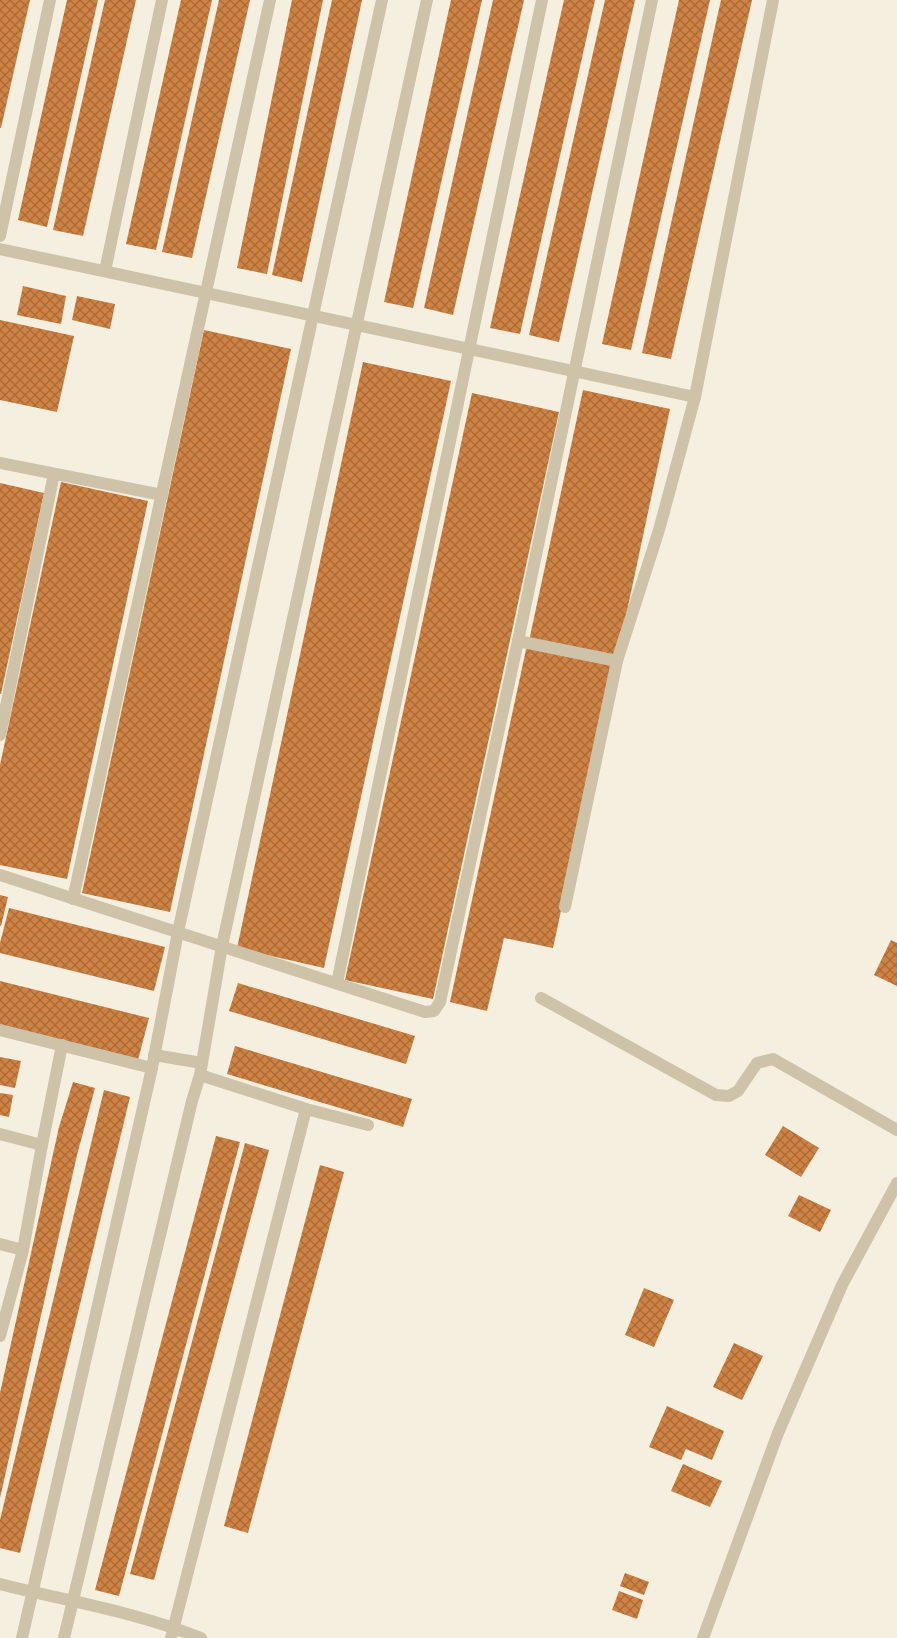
<svg xmlns="http://www.w3.org/2000/svg" width="897" height="1638" viewBox="0 0 897 1638" font-family="'Work Sans',sans-serif">
<style>
.building{fill:url(#building-cross-hatch)}
.lines{fill:none;stroke-linecap:round;stroke-linejoin:round}
.street{stroke:#cec2a9;stroke-width:12}
</style>
<defs>
<pattern id="building-cross-hatch" width="8" height="8" patternUnits="userSpaceOnUse" patternTransform="scale(1.25)"><rect width="8" height="8" fill="#ce8243"/><path d="M0 0l8 8M0 8l8-8" fill="none" stroke="#a86b38"/></pattern>
</defs>
<rect width="100%" height="100%" fill="#f5efdf"/>
<!-- building -->
<g class="building">
<path d="M0,0H30L1,128H0Z"/>
<path d="M67,0H98L47,227L18,220Z"/>
<path d="M105,0H136L83,236L53,230Z"/>
<path d="M181,0H212L156,250L126,244Z"/>
<path d="M219,0H250L192,258L162,252Z"/>
<path d="M292,0H323L267,274L237,268Z"/>
<path d="M332,0H362L302,282L272,275Z"/>
<path d="M451,0H482L413,308L384,302Z"/>
<path d="M493,0H524L453,315L424,308Z"/>
<path d="M564,0H595L520,334L490,328Z"/>
<path d="M605,0H635L559,342L529,335Z"/>
<path d="M679,0H710L631,350L602,344Z"/>
<path d="M721,0H752L671,359L642,353Z"/>
<path d="M23,286L66,296L61,324L17,315Z"/>
<path d="M77,296L115,304L110,329L72,320Z"/>
<path d="M0,320L74,336L57,412L0,400Z"/>
<path d="M204,330L291,349L170,912L82,893Z"/>
<path d="M363,362L451,381L324,968L237,948Z"/>
<path d="M583,390L670,409L617,658L529,641Z"/>
<path d="M472,393L559,412L433,999L345,980Z"/>
<path d="M61,482L148,501L67,879L0,865V765Z"/>
<path d="M0,483L44,493L1,694H0Z"/>
<path d="M527,645L614,664L553,948L504,938L487,1011L450,1002Z"/>
<path d="M0,895L8,897L1,926H0Z"/>
<path d="M9,908L165,947L154,991L0,953V943Z"/>
<path d="M891,940L897,943V986L874,975Z"/>
<path d="M0,981L149,1018L138,1060L0,1025Z"/>
<path d="M238,983L415,1036L406,1064L229,1011Z"/>
<path d="M235,1046L412,1099L403,1127L227,1074Z"/>
<path d="M0,1057L21,1061L15,1088L0,1085Z"/>
<path d="M73,1082L95,1088L77,1155L0,1498V1393L59,1127Z"/>
<path d="M104,1090L130,1097L20,1553L0,1548V1520Z"/>
<path d="M0,1093L13,1095L9,1117L0,1115Z"/>
<path d="M783,1126L819,1148L801,1177L765,1155Z"/>
<path d="M216,1136L240,1142L119,1596L95,1590Z"/>
<path d="M245,1143L269,1150L154,1580L130,1574Z"/>
<path d="M320,1165L344,1172L248,1533L224,1526Z"/>
<path d="M799,1195L831,1210L820,1232L788,1216Z"/>
<path d="M644,1288L674,1300L654,1347L625,1335Z"/>
<path d="M734,1343L763,1356L742,1400L713,1387Z"/>
<path d="M667,1406L724,1431L712,1460L686,1449L681,1460L649,1447Z"/>
<path d="M683,1464L722,1481L710,1507L671,1491Z"/>
<path d="M625,1573L649,1582L644,1595L620,1586Z"/>
<path d="M619,1591L643,1600L637,1619L612,1610Z"/>
</g>
<g class="lines">
<!-- street -->
<g class="street">
<path d="M0,236L50,0"/>
<path d="M0,249L695,397"/>
<path d="M105,271L162,0"/>
<path d="M0,463L162,495"/>
<path d="M518,641L617,661"/>
<path d="M0,735L54,474"/>
<path d="M0,875L425,1012L434,1011L440,1002L518,641L652,0"/>
<path d="M73,899L270,0"/>
<path d="M565,907L617,661L659,530L695,397L773,0"/>
<path d="M337,983L542,0"/>
<path d="M541,998L716,1095L729,1096L738,1091L757,1063L773,1059L897,1130"/>
<path d="M0,1030L152,1068"/>
<path d="M154,1055L202,1063"/>
<path d="M200,1075L306,1109L368,1125"/>
<path d="M0,1134L42,1145"/>
<path d="M0,1244L23,1250"/>
<path d="M0,1336L23,1250L42,1145L62,1045"/>
<path d="M0,1584C67,1601 136,1612 201,1638"/>
<path d="M22,1638L152,1068L178,932L382,0"/>
<path d="M64,1638L192,1101L200,1075L222,946L427,0"/>
<path d="M171,1638L306,1109"/>
<path d="M703,1638L778,1433L842,1285L897,1183"/>
</g>
</g>
</svg>
